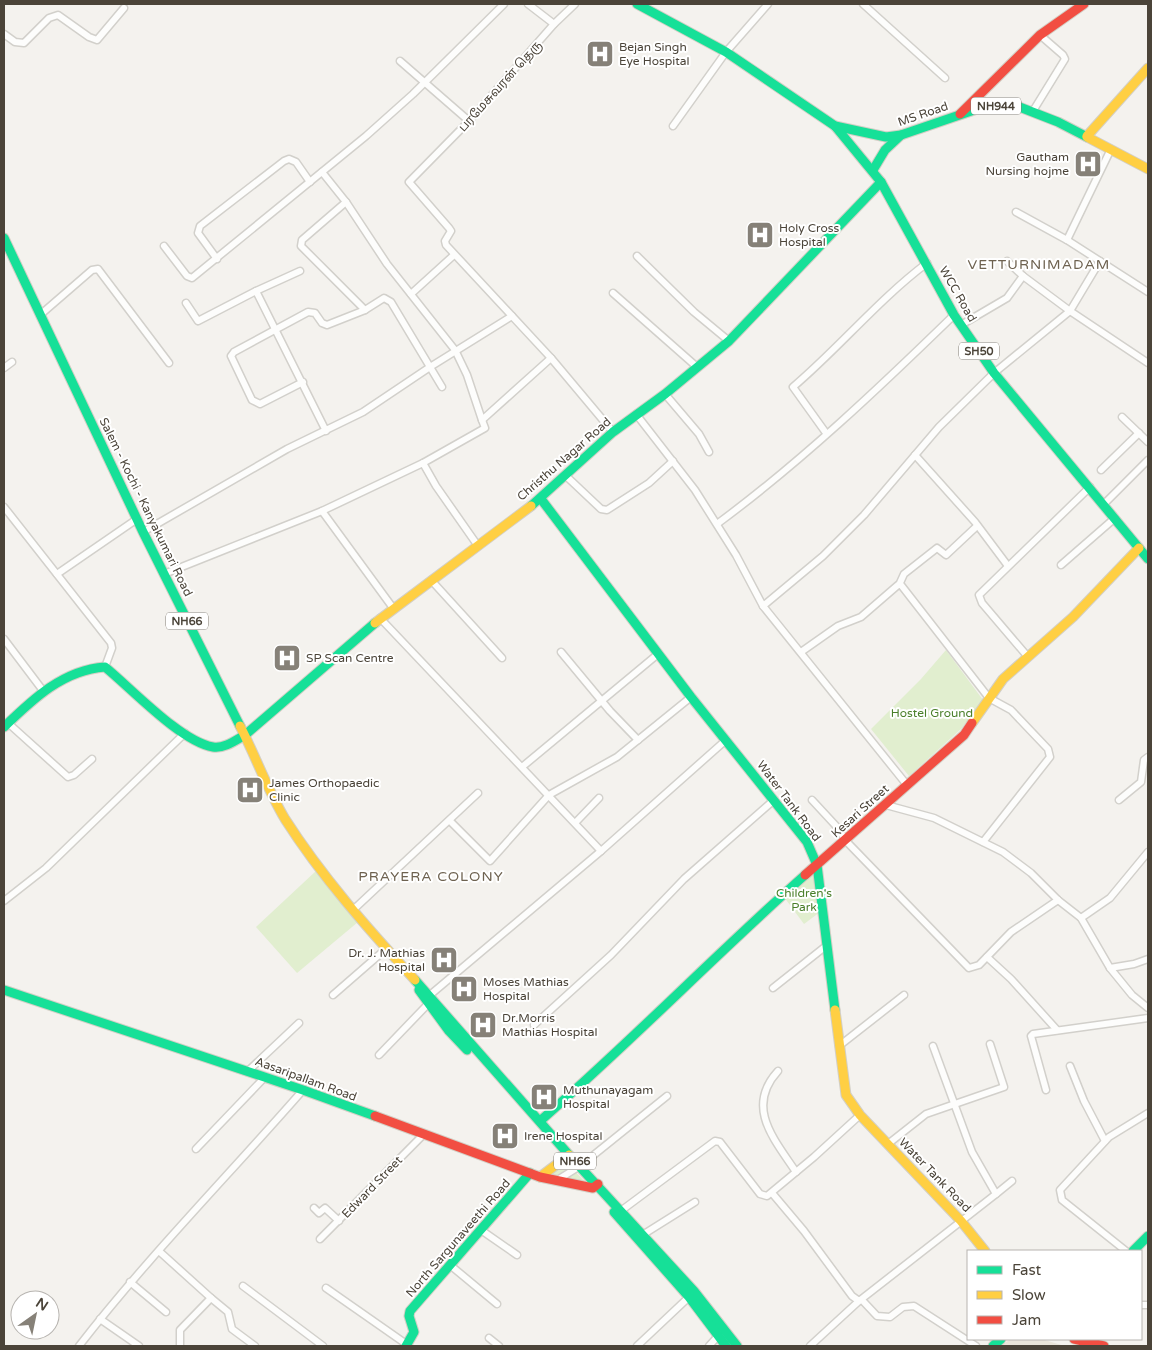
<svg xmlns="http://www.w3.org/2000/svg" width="1152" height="1350" viewBox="0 0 1152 1350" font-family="'Varela Round','Noto Sans Tamil',sans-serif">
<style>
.education{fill:#eae5da}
.green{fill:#e1eecf}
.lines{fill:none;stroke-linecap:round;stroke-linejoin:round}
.street-casing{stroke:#d2d0cb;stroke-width:9}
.fast-casing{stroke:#d3cfc5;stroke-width:11}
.slow-casing{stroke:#d3cfc5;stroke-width:11}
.jam-casing{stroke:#d3cfc5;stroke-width:11}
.street{stroke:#fdfdfc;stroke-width:6}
.fast{stroke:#16e098;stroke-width:9}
.slow{stroke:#ffcf43;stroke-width:9}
.jam{stroke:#f24e42;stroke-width:9}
.labels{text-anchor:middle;stroke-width:4;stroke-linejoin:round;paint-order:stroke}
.shield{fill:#fff;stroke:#817c74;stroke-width:1}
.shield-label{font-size:11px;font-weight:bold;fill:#4b4439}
.poi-label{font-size:12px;fill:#4b4439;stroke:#fff;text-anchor:start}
.street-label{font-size:12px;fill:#4b4439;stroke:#fff}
.park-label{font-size:12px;fill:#4a7f2a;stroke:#fff}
.neighbourhood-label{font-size:14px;letter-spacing:1px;fill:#6e6250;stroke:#fff}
</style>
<rect width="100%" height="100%" fill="#f4f2ee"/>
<!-- education -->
<path class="education" d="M1011,1339H1041L1065,1346H1000Z"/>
<!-- green -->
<g class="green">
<path d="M946,650L983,700L961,729L909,776L871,729L921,679Z"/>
<path d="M817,867L820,912L804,924L784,897Z"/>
<path d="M316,871L358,922L297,973L256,927Z"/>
<path d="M565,1161L589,1186L545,1175Z"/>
</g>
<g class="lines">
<!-- street casing -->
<g class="street-casing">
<g id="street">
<path d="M528,4L554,24"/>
<path d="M575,4L554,24L469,121L409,182L449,228L451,231L445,241L446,245L551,358L613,432"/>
<path d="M863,4L945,78"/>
<path d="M4,34L15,42L24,43L49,18L58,15L89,37L97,40L124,8"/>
<path d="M400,61L469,121"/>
<path d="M1033,111L1065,59L1063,55L1040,35"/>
<path d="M673,126L726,52L768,4"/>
<path d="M322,172L346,202L387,264L455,350L467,375L482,420L551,358"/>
<path d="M346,202L302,240L301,246L365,310"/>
<path d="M1016,212L1067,240L1148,292"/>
<path d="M1067,240L1111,149"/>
<path d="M164,246L187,276L192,278L366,136L413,94L504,4"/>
<path d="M637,256L694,312L729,341"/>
<path d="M217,259L198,233L200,226L284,161L289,159L296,162L310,182"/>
<path d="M1100,261L1070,311L1148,363"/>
<path d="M300,271L256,291L326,431"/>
<path d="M613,293L697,367"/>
<path d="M411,294L454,255"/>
<path d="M186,303L198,321L256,291"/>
<path d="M40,315L92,270L98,269L169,363"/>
<path d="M961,325L1007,298L1023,276"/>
<path d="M4,368L12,362"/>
<path d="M303,382L260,404L252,400L231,356L234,352L308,312L315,313L322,323L327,325L365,310L384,298L391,302L430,367L512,316"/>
<path d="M665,394L699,434L709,452"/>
<path d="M636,414L695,490L736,555L763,606L907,785"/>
<path d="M1122,417L1148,442"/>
<path d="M826,433L793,387C839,348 878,300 927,263"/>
<path d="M915,455L975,522L1008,566"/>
<path d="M1101,470L1139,433"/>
<path d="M565,475L601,509L607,510L649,483L673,461"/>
<path d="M1104,504L1148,460"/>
<path d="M4,507L111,643L112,648L105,667"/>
<path d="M322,511L393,608"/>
<path d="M717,524C801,462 879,388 954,315"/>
<path d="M143,532L287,449L363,412L430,367L442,387"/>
<path d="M478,546L436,486L423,463L485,428L482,420"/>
<path d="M1061,565L1115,518"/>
<path d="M57,574L137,519"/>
<path d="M164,574L322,511L423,463"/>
<path d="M431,580L502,658"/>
<path d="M899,585L904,574L937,548L946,555L977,526"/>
<path d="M763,606L823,556L864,515L939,427L994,373L1070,311L1023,276L1007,261"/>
<path d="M380,618L601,851"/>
<path d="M4,639L44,692"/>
<path d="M561,652L610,711L638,740"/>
<path d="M801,652L838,626L861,617L898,585H901L989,698L1011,710L1048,749L1050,757L983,842"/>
<path d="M1028,657L982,603L979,595L1090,487"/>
<path d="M8,723L68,777L74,775L92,759"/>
<path d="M522,767L658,654"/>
<path d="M812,800L837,827L846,841L969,968L979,965L1011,932L1058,900"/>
<path d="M1119,800L1141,782L1144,760L1148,757"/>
<path d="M886,805L934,818L1003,852L1031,873L1058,900L1081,918L1110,968L1132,995L1148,1008"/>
<path d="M450,821L490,861L549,795L617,757L691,697"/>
<path d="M576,822L599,798"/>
<path d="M4,901L46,868L185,733"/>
<path d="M353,910L478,793"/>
<path d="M1081,918L1110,898L1148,852"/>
<path d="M987,957L1011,979L1057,1030"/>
<path d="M1110,968L1134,964L1148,959"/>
<path d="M773,988L826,946"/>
<path d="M333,995L387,948"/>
<path d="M430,995L601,851L726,740"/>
<path d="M534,1025L611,955L684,879L774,800"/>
<path d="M839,1046L904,995"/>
<path d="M379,1055L428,1004"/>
<path d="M1070,1066L1084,1101L1105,1141"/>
<path d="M778,1071C745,1107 774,1139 796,1172"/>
<path d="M247,1072L299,1023"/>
<path d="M1046,1090L1031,1036L1033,1034L1148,1018"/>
<path d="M888,1144L926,1114L1004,1087L990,1044"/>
<path d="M196,1149L265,1077"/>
<path d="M559,1179L580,1166L667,1096"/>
<path d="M772,1193L804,1231L852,1296L859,1301L996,1194L972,1152L933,1046"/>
<path d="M996,1194L1012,1181"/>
<path d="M314,1208L319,1213L325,1208L339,1221"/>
<path d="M622,1210L715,1141L720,1142L760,1194L767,1196L814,1157L860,1115"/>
<path d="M481,1230L517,1255"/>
<path d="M644,1234L695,1202"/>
<path d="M320,1239L423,1135"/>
<path d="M1126,1251L1062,1200L1060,1190L1109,1137L1148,1113"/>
<path d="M160,1252L211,1298L180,1330V1346"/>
<path d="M450,1265L497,1304"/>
<path d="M130,1282L166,1312"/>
<path d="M243,1286L323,1346"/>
<path d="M326,1288L409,1346"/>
<path d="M211,1298L228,1312L232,1329L255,1346"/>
<path d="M862,1300L877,1316L890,1317L903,1307L914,1306L976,1346"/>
<path d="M1141,1305H1148"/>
<path d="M100,1319L139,1346"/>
<path d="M489,1338L499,1346"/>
<path d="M79,1346C148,1257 228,1176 303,1090"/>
<path d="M637,1346L689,1297"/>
<path d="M709,1346L718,1336"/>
<path d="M810,1346L859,1301"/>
</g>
</g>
<!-- fast casing -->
<g class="fast-casing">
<g id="fast">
<path d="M637,4L726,52L835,126L886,137L901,135L983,107L1017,106L1058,122L1087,137"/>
<path d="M835,126L881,182L954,315L994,373L1148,559"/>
<path d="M873,170L885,150L901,135"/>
<path d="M4,238L143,532L240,726"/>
<path d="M541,499L691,697L807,842L817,865L835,1010"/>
<path d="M531,506L613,432L665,394L729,341L881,182"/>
<path d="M4,727C33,699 63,670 105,667C131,688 181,742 213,747C224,749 236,740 245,735L375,623"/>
<path d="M415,980L569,1155L694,1291L737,1346"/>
<path d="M4,990L303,1090L375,1116"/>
<path d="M419,990L449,1031L467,1050"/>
<path d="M540,1121C631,1042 715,955 805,875"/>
<path d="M614,1212L689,1297L726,1346"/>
<path d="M1133,1251L1148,1236"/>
<path d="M406,1346L414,1332L409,1316L410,1311L530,1173"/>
<path d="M993,1346L1001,1339"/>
</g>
</g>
<!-- slow casing -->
<g class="slow-casing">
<g id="slow">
<path d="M1087,136L1148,68"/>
<path d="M1087,137L1148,169"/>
<path d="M375,623L531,506"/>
<path d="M972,723L1003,679L1073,617L1139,548"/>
<path d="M240,726C256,757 267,789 285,819C322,877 369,930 415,980"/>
<path d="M835,1010L846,1095L860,1115L961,1221L985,1251"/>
<path d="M540,1177L569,1155"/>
</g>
</g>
<!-- jam casing -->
<g class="jam-casing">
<g id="jam">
<path d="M960,114L1040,35L1084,4"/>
<path d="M805,875L964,735L972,723"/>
<path d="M375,1116L540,1177L593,1188L598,1184"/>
<path d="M1074,1339L1104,1346"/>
</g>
</g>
<!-- street -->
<use href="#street" class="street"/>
<!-- fast -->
<use href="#fast" class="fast"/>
<!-- slow -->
<use href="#slow" class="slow"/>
<!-- jam -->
<use href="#jam" class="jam"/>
</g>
<!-- icons -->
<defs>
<g id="hospital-square" transform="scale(1.4375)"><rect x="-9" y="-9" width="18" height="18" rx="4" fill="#868178" stroke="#fff"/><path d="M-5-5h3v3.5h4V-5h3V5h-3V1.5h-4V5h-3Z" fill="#fff"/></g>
</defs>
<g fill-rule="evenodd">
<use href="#hospital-square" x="600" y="54"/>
<use href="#hospital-square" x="1088" y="164"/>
<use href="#hospital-square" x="760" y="235"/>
<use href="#hospital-square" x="287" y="658"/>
<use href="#hospital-square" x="250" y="790"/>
<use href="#hospital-square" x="444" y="960"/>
<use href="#hospital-square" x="464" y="989"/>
<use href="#hospital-square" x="483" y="1025"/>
<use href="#hospital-square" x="544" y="1097"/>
<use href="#hospital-square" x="505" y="1136"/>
</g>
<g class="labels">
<!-- shield labels -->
<g class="shield">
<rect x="971" y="97.5" width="50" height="17" rx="4"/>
<rect x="959" y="342.5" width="40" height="17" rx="4"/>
<rect x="166" y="612.5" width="42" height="17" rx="4"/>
<rect x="554" y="1152.5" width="42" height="17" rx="4"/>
</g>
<g class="shield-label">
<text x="996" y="110">NH944</text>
<text x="979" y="355">SH50</text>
<text x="187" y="625">NH66</text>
<text x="575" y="1165">NH66</text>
</g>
<!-- poi labels -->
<g class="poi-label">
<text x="619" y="51">Bejan Singh<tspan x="619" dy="14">Eye Hospital</tspan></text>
<text x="1069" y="161" text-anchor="end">Gautham<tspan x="1069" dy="14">Nursing hojme</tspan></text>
<text x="779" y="232">Holy Cross<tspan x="779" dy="14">Hospital</tspan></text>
<text x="306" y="662">SP Scan Centre</text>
<text x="269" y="787">James Orthopaedic<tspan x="269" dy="14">Clinic</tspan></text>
<text x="425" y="957" text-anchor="end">Dr. J. Mathias<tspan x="425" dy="14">Hospital</tspan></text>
<text x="483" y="986">Moses Mathias<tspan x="483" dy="14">Hospital</tspan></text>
<text x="502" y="1022">Dr.Morris<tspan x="502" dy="14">Mathias Hospital</tspan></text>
<text x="563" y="1094">Muthunayagam<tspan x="563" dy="14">Hospital</tspan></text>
<text x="524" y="1140">Irene Hospital</text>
</g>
<!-- street labels -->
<g class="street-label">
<text transform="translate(500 86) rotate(-48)" y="4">பரமேசுவரன் தெரு</text>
<text transform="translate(923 114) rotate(-19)" y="4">MS Road</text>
<text transform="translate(958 294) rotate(60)" y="4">WCC Road</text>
<text transform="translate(564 459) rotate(-41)" y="4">Christhu Nagar Road</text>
<text transform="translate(146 507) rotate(64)" y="4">Salem - Kochi - Kanyakumari Road</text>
<text transform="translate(789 801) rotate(53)" y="4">Water Tank Road</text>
<text transform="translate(860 811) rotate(-42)" y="4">Kesari Street</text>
<text transform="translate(306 1079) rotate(20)" y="4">Aasaripallam Road</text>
<text transform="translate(935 1175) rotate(46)" y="4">Water Tank Road</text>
<text transform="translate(372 1187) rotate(-46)" y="4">Edward Street</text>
<text transform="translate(458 1238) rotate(-49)" y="4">North Sargunaveethi Road</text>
</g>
<!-- park labels -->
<g class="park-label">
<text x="932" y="717">Hostel Ground</text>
<text x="804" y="897">Children's<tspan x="804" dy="14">Park</tspan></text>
</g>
<!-- neighbourhood labels -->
<g class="neighbourhood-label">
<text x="1039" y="269">VETTURNIMADAM</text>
<text x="431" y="881">PRAYERA COLONY</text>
</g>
</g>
<!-- border -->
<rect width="1152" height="1350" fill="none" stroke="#4b4439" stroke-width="10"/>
<!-- legend -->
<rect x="967" y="1250" width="175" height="90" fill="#ffffff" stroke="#b7b4b0"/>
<rect x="977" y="1266" width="25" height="8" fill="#16e098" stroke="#b7b4b0"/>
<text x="1012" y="1275" font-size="15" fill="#4b4439">Fast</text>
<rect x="977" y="1291" width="25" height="8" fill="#ffcf43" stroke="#b7b4b0"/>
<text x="1012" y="1300" font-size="15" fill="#4b4439">Slow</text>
<rect x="977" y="1316" width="25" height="8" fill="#f24e42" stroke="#b7b4b0"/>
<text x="1012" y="1325" font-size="15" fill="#4b4439">Jam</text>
<!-- north arrow -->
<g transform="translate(35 1315) rotate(33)"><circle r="24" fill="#ffffff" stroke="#b7b4b0"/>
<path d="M0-4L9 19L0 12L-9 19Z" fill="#868178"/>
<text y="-8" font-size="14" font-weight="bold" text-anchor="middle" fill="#4b4439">N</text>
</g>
</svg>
